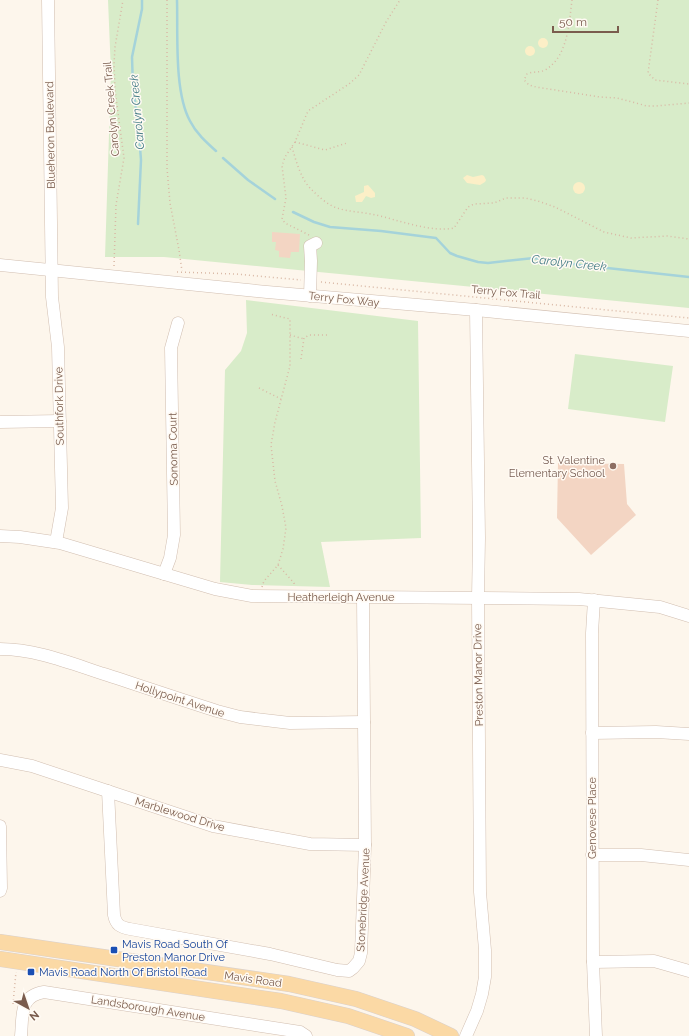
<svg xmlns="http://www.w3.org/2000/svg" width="689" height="1036" viewBox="0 0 689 1036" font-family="Raleway,sans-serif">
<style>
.green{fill:#d8ecc9}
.sand{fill:#fcefc7}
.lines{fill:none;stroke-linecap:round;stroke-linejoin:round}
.stream{stroke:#a5d3da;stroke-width:2.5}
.building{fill:#f3d5c3}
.minor-casing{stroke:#d1beb0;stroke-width:13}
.major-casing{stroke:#dad1cd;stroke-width:16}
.path{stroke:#d9b8a5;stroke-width:1.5;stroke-dasharray:1 3;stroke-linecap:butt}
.minor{stroke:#fff;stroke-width:12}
.major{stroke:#fbd9a5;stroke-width:15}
.education-dot{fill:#8d6e63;stroke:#fffaf3;stroke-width:1.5}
.transit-dot{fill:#1a4fb4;stroke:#fffaf3;stroke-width:1.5}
.labels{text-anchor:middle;stroke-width:3;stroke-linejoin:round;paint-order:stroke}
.street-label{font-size:11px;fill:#7a5c4d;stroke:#fffaf3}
.education-label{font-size:11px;fill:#785e54;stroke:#fffaf3;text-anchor:end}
.transit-label{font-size:11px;fill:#164399;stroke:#fffaf3;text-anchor:start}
.water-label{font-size:12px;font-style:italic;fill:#437c86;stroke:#fffaf3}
</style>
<rect width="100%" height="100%" fill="#fdf6ec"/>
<!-- green -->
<g class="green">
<path d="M108,0H689V308L164,257H105L111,73Z"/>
<path d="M246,300L418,321L421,538L321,542L330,587L252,585L220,582L225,370L241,351L247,333Z"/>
<path d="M575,354L673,366L665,422L568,409Z"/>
</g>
<!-- sand -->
<g class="sand">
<circle cx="543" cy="43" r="5"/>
<circle cx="530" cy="51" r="5"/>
<path d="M467,175L473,177L482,175L484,176L486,180L485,182L480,185L467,183L463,178Z"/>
<circle cx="579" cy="188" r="6"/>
<path d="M368,185L375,193V197L371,198L366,196L362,202H356L355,196L364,192V186Z"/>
</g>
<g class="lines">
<!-- stream -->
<g class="stream">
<path d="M177,0C178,34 174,92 190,121C196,133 206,142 216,151"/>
<path d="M223,158L248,180L275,199"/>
<path d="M293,212L314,222L330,227L381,231L436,238L450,253L457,256L478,262L488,263L534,258L580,265L689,277"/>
<path d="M138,224L141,160L138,122L133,88L132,57L142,9V0"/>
</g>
</g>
<!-- building -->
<g class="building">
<path d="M272,232L300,234L299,252H291L290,258L279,257V251L275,250L276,242H272Z"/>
<path d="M558,463L624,464L627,504L636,515L591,555L557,518Z"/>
</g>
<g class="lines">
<!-- minor casing -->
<g class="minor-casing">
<g id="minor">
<path d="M48,0L52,297L58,347L62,508L56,542"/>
<path d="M0,265L267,292L476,310L689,331"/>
<path d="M310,296L311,261L310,246L316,243"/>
<path d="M0,422L60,421"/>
<path d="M0,536L20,537L60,543L215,589L252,596L579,599L660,607L689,616"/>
<path d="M164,574L170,558L174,535L171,348L178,323"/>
<path d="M594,600L592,633L593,962L596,1036"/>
<path d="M0,649C35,649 70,663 104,674C141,686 179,699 217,711L240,717L290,723L364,722"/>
<path d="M592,733L656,732L689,734"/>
<path d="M0,760L32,766L213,826L310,844L365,845"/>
<path d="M108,791L114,915C116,925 120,927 130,929L270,954L337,970L349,971L353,968L359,961L361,953L365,845L363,597"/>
<path d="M0,826L1,888L0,891"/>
<path d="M592,855H641L689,860"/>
<path d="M593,962L654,961L689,971"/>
<path d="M21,1036C23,1015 19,996 44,992L300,1032L306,1036"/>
<path d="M466,1036L477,1011L482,994L485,977V950L480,892L478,598L479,538L476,310"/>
</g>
</g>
<!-- major casing -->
<g class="major-casing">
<g id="major">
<path d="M0,942L289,984L356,999L415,1019L451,1036"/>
<path d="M0,959L281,1001L348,1016L407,1036"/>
</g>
</g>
<!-- path -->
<g class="path">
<path d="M167,0V168L170,203L179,250L182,271"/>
<path d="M572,0C569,23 568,57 545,70C539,73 533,71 527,74L524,80L529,85L536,87L600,97L617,98L647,106H656L689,103"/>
<path d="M658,0L648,73L655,80L689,84"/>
<path d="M295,142L325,150L347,143"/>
<path d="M292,147C296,161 301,180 312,190C319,197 328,205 337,208C349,212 363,212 376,215C398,220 432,233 454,228L468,207L474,204L494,203L506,198H525L538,201L555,207L604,232L631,238L667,236L689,239"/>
<path d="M309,235L285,223L282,219L286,198L282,166L285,157L295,142L308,111L349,84L359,75L386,22L400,0"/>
<path d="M114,266L116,205L124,158L115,90L114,64L115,47L123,0"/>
<path d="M177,272L236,274L301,280"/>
<path d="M321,282L689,318"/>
<path d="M290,335L304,339"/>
<path d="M301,359L304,338L309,335H328"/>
<path d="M259,388L281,399"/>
<path d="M278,565L294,583V587"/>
<path d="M262,587L264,581L278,565L283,549L286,528L282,506L275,481L271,445L275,422L290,366V319L270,314"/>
<path d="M13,1004L16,972"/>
</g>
<!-- minor -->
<use href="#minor" class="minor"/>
<!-- major -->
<use href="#major" class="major"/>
</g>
<!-- markers -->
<circle class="education-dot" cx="613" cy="466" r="4"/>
<g class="transit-dot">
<rect x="110" y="946" width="8" height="8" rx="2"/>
<rect x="27" y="968" width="8" height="8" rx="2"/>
</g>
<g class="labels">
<!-- street labels -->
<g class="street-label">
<text transform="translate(111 109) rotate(-95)" y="4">Carolyn Creek Trail</text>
<text transform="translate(50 135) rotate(-91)" y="4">Blueheron Boulevard</text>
<text transform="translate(506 292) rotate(5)" y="4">Terry Fox Trail</text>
<text transform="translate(344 299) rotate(6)" y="4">Terry Fox Way</text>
<text transform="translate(59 406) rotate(-91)" y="4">Southfork Drive</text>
<text transform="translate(173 449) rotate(-91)" y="4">Sonoma Court</text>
<text x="341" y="601">Heatherleigh Avenue</text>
<text transform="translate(478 675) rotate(-91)" y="4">Preston Manor Drive</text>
<text transform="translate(180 699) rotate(18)" y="4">Hollypoint Avenue</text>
<text transform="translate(180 814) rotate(17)" y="4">Marblewood Drive</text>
<text transform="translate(592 818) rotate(-90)" y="4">Genovese Place</text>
<text transform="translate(363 900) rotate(-87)" y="4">Stonebridge Avenue</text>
<text transform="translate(253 979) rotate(8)" y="4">Mavis Road</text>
<text transform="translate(148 1008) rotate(9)" y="4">Landsborough Avenue</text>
</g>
<!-- education labels -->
<g class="education-label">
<text x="605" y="464">St. Valentine<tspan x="605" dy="13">Elementary School</tspan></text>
</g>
<!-- transit labels -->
<g class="transit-label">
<text x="122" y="948">Mavis Road South Of<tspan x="122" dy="13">Preston Manor Drive</tspan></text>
<text x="39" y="976">Mavis Road North Of Bristol Road</text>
</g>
<!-- water labels -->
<g class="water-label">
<text transform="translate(137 112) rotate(-95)" y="4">Carolyn Creek</text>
<text transform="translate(569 263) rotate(6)" y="4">Carolyn Creek</text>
</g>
</g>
<!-- north arrow -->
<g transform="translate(28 1008) rotate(140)" stroke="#fffaf3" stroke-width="3" paint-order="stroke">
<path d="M0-3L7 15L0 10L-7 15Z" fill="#7a5c4d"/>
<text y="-6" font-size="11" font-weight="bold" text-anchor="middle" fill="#7a5c4d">N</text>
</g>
<!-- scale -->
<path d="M553 26v6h65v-6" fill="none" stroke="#7a5c4d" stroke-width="2"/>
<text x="559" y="26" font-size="12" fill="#7a5c4d" stroke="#fffaf3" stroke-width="3" paint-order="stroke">50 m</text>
</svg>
